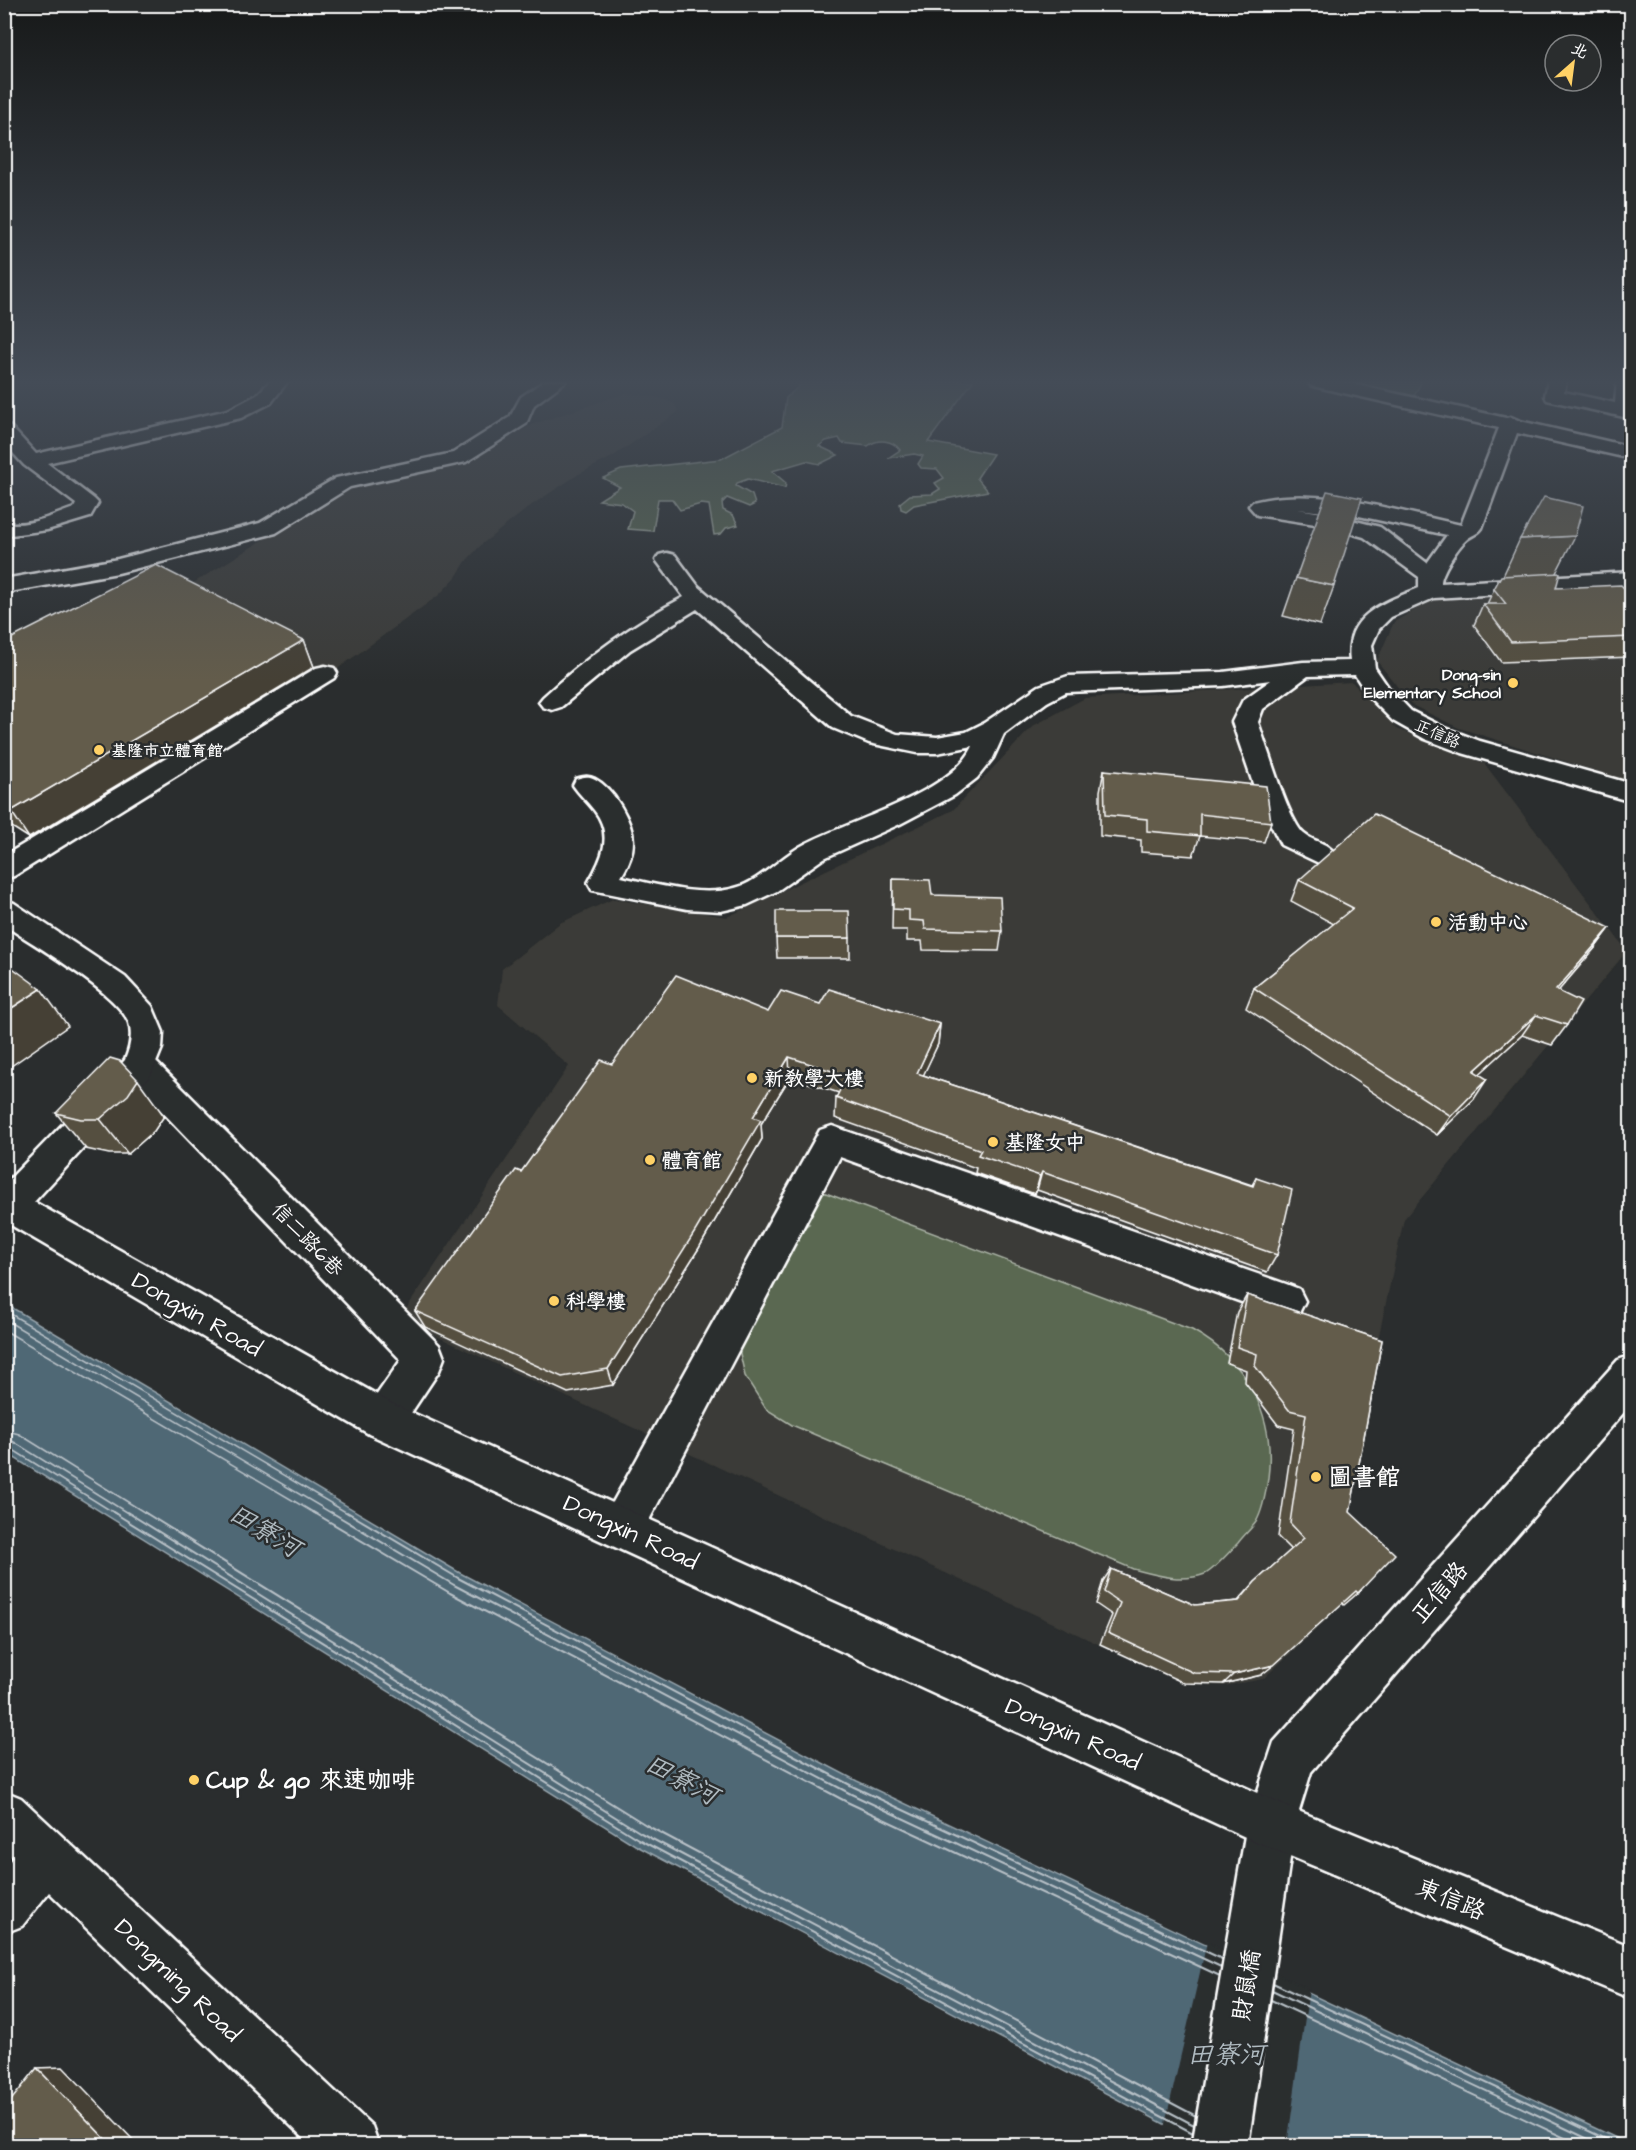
<svg xmlns="http://www.w3.org/2000/svg" width="1636" height="2150" viewBox="0 0 1636 2150" font-family="'Architects Daughter','LXGW WenKai TC',sans-serif">
<style>
.built{fill:#3b3b37}
.green{fill:#5a6851;stroke:#acb4a8;stroke-width:1.5}
.water{fill:#506775;stroke:#96a4ac;stroke-width:1.5}
.pier{fill:#2a2d2e}
.lines{fill:none;stroke-linecap:round;stroke-linejoin:round}
.shore-far1{stroke:#b9c2c8;stroke-width:1.5}
.shore{stroke:#b9c2c8;stroke-width:2}
.minor-casing{stroke:#fff;stroke-width:5}
.major-casing{stroke:#fff;stroke-width:5}
.minor{fill:#2a2d2e;fill-rule:evenodd}
.major{fill:#2a2d2e;fill-rule:evenodd}
.wall{fill:#554f41;stroke:#fff;stroke-width:1.5}
.shaded-wall{fill:#454035;stroke:#fff;stroke-width:1.5}
.building{fill:#635c4c;stroke:#fff;stroke-width:1.5}
.poi-dot{fill:#ffd166;stroke:#2a2d2e;stroke-width:2}
.labels{text-anchor:middle;stroke-width:5;stroke-linejoin:round;paint-order:stroke}
.far-poi-label{font-size:16px;font-weight:bold;fill:#fff;stroke:#2a2d2e;text-anchor:end}
.far-street-label{font-size:16px;fill:#fff;stroke:#2a2d2e}
.poi-label{font-size:20px;font-weight:bold;fill:#fff;stroke:#2a2d2e;text-anchor:start}
.street-label{font-size:20px;fill:#fff;stroke:#2a2d2e}
.near-street-label{font-size:24px;fill:#fff;stroke:#2a2d2e}
.near-poi-label{font-size:24px;font-weight:bold;fill:#fff;stroke:#2a2d2e;text-anchor:start}
.near-water-label{font-size:26px;font-style:italic;fill:#b0bbc1;stroke:#2a2d2e}
</style>
<rect width="100%" height="100%" fill="#2a2d2e"/>
<filter id="ink" filterUnits="userSpaceOnUse"><feTurbulence type="fractalNoise" baseFrequency=".0167" numOctaves="2"/><feDisplacementMap in="SourceGraphic" scale="12" xChannelSelector="R" yChannelSelector="G"/><feConvolveMatrix kernelMatrix="1 2 1 2 8 2 1 2 1" color-interpolation-filters="sRGB"/></filter>
<g filter="url(#ink)">
<!-- built -->
<g class="built">
<path d="M626,393L661,398L675,404L678,412L612,457L579,474L533,504L482,544L467,560L456,577L439,595L329,675L174,595L350,486L453,467L534,424Z"/>
<path d="M1631,586V782L1459,728L1412,705L1377,661L1394,622L1435,598Z"/>
<path d="M1352,682L1397,729L1484,763L1627,951L1404,1219L1338,1526L1382,1568L1263,1679L1224,1686L1184,1684L421,1329L406,1309L569,1066L498,1005L502,969L560,923L613,899L727,917L953,810L1033,726L1085,698Z"/>
</g>
<!-- green -->
<g class="green">
<path d="M805,381H973L928,442L993,454L977,478L988,491L914,505L906,511L901,509L900,503L910,495L932,494L940,489L935,483L944,478L937,469L921,468L918,464L923,456L914,454L888,458L900,450C893,440 878,438 868,446L842,443L839,438L826,441L819,446L838,455L820,464L806,461L772,471L786,483L785,488L748,479L737,483L736,486L752,495L755,504L749,507L727,498L722,503L723,510L733,515L738,525L726,528L721,534L714,535L709,505L701,504L680,510L672,499H658L653,531L628,529L633,511L622,503L599,500L620,487L603,478L621,470L721,459L782,427L786,398Z"/>
<path d="M1344,381H1422L1414,396Z"/>
<path d="M799,1183L1192,1330C1247,1360 1276,1416 1268,1478C1266,1492 1263,1510 1256,1522C1251,1529 1243,1536 1238,1543C1231,1550 1213,1571 1205,1574C1181,1583 1156,1575 1133,1569L792,1425L766,1409L745,1376L737,1340L787,1238L809,1224L783,1213Z"/>
</g>
<!-- water -->
<path class="water" d="M4,1303L460,1573L857,1781L1631,2145H1204L635,1845L5,1452Z"/>
<!-- pier -->
<path class="pier" d="M1207,1942L1309,1989L1287,2146H1198L1164,2128Z"/>
<g class="lines">
<!-- shore-far1 -->
<g class="shore-far1">
<path d="M4,1310L349,1514"/>
<path d="M4,1319L333,1514"/>
<path d="M4,1330L316,1514"/>
<path d="M4,1430L19,1434L147,1514"/>
<path d="M4,1439L14,1442L129,1514"/>
<path d="M4,1447L10,1448L116,1514"/>
</g>
<!-- shore -->
<g class="shore">
<path d="M113,1512L638,1839L1193,2133"/>
<path d="M127,1512L641,1833L1194,2125"/>
<path d="M144,1512L646,1825L1196,2116"/>
<path d="M313,1512L450,1593L847,1802L1220,1976"/>
<path d="M331,1512L454,1585L851,1794L1221,1967"/>
<path d="M347,1512L458,1578L854,1787L1222,1959"/>
<path d="M1273,1983L1621,2146"/>
<path d="M1272,1990L1603,2146"/>
<path d="M1271,2000L1582,2146"/>
</g>
<!-- minor casing -->
<g class="minor-casing">
<g id="minor">
<path d="M270,381H288L271,403L241,418L47,463L94,499L98,503L90,517L47,530L4,536V523C26,528 54,515 74,508L76,504L24,465L4,443V425L11,427L36,454L228,410L257,395Z"/>
<path d="M544,381H566L534,405L526,424L466,462L350,487L276,533L118,573L4,593V579L118,559L260,523L336,478L453,453L510,417L521,397Z"/>
<path d="M1308,381H1339L1506,418L1511,417L1520,421L1632,447V459L1517,433L1482,528C1477,535 1471,535 1466,540C1457,548 1441,573 1441,583L1632,572V586L1434,598L1391,617L1379,629L1372,645L1375,668L1388,687L1411,711L1443,727L1480,741L1632,784V802L1462,753L1425,739L1393,721L1369,697L1355,675L1308,676L1263,709L1258,722C1268,749 1285,810 1301,831C1310,842 1327,841 1335,854L1331,861L1321,864L1281,845L1259,801L1232,722L1243,700L1271,680L1223,686L1066,692L1047,702L1004,734L993,758L977,778L955,795L900,824L824,858L777,891L747,905L721,911L687,909L592,890L588,883C602,859 614,835 594,810C587,801 579,794 573,785L576,779C583,777 588,775 595,779C613,788 633,822 633,841C633,854 628,866 621,877C656,884 700,898 735,888C761,881 781,856 805,844C848,821 953,793 973,746L937,753H917L869,743L833,728L697,609L630,650L561,707L552,710L543,707L539,702L543,697C586,658 632,624 684,597L656,560L659,555L667,553L675,555L698,586L851,716L897,734L937,737L966,732L984,723L1039,686L1068,676L1223,672L1303,662L1350,661C1344,614 1384,603 1419,588V577L1364,537L1322,525L1257,515L1249,506L1253,502C1318,485 1396,511 1461,525L1499,428L1317,387L1310,385ZM1297,509L1359,516L1447,535L1427,563L1380,527L1323,513Z"/>
<path d="M1548,381H1566L1564,392L1615,403L1617,381H1632V414L1624,417L1547,400L1545,396Z"/>
<path d="M325,666L334,668L337,673L334,678L14,876L4,879V856L316,668Z"/>
<path d="M139,1053L151,1057L439,1345L444,1358L439,1371L397,1434L383,1439L369,1434L363,1420L369,1406L401,1360L127,1075L123,1066L127,1057Z"/>
<path d="M832,1126L1286,1284L1299,1289L1305,1301L1299,1313L1286,1318L840,1157L637,1543L622,1549L607,1543L601,1528L607,1513L820,1130Z"/>
<path d="M1632,1355V1403L1311,1772L1295,1824L1248,2146H1192L1247,1824L1274,1742L1618,1360Z"/>
<path d="M4,1791L21,1798L372,2126L379,2146H312L49,1892L22,1926L4,1933V1868L13,1857L4,1849Z"/>
</g>
</g>
<!-- major casing -->
<g class="major-casing">
<path id="major" d="M4,900L14,903L125,977L152,1006L163,1032L162,1048L151,1075L34,1202L397,1406L1286,1806L1632,1947V1999L1254,1841L369,1434L4,1221V1185L125,1060C130,1048 133,1036 129,1023C118,993 33,944 4,925Z"/>
</g>
<!-- minor -->
<use href="#minor" class="minor"/>
<!-- major -->
<use href="#major" class="major"/>
</g>
<!-- wall -->
<g class="wall">
<path d="M1575,536L1556,573V588L1632,597V657L1501,662L1474,625L1483,604H1487L1494,589L1503,576L1520,539Z"/>
<path d="M1296,578L1334,586L1320,625L1283,616Z"/>
<path d="M304,640L314,667L29,838L4,822V642Z"/>
<path d="M1104,770L1271,822L1264,842L1200,836L1193,856L1141,852V840L1100,836V791Z"/>
<path d="M893,879L932,895L1002,931L999,951L923,950L922,941H907V930H892Z"/>
<path d="M1299,880L1610,928L1595,948L1558,991L1567,1025L1552,1045L1522,1035L1479,1074L1474,1099L1437,1135L1246,1008L1254,988L1334,924L1291,901Z"/>
<path d="M776,938H850V958H777Z"/>
<path d="M820,1004L940,1024L938,1044L923,1075L1252,1185L1256,1178L1277,1255L1267,1272L1037,1190L1035,1194L975,1173L976,1168L835,1118L836,1098L839,1093L790,1077L761,1124L762,1139L699,1248L613,1385L568,1393L425,1327L415,1311L521,1172L612,1064L768,1012Z"/>
<path d="M56,1113L164,1116L154,1131L128,1154H109L86,1149Z"/>
<path d="M1247,1295L1382,1340L1350,1512L1358,1593L1344,1605L1342,1603L1261,1675L1223,1684L1184,1683L1100,1644L1112,1615L1096,1604L1103,1581L1111,1569L1195,1605L1238,1601L1255,1582L1291,1550L1278,1537L1294,1429L1278,1425L1245,1382L1246,1370L1227,1363L1237,1312Z"/>
</g>
<!-- shaded-wall -->
<g class="shaded-wall">
<path d="M304,640L314,667L29,838L11,811Z"/>
<path d="M1610,928L1595,948L1542,1010L1556,990Z"/>
<path d="M41,989L68,1026L4,1071V1013Z"/>
<path d="M1536,1015L1522,1035L1461,1091L1474,1071Z"/>
<path d="M940,1024L938,1044L915,1093L917,1073Z"/>
<path d="M789,1057L790,1077L761,1124L762,1139L699,1248L613,1385L608,1369L753,1117Z"/>
<path d="M1487,1079L1474,1099L1437,1135L1451,1116Z"/>
<path d="M138,1080L164,1116L154,1131L128,1154L100,1119Z"/>
<path d="M1042,1172L1037,1190L1035,1194L1040,1176Z"/>
<path d="M1274,1665L1261,1675L1223,1684L1234,1674Z"/>
<path d="M63,2067L138,2145H111L37,2068Z"/>
</g>
<!-- building -->
<g class="building">
<path d="M1327,491L1362,498L1334,586L1296,578Z"/>
<path d="M1544,497L1583,506L1575,536L1520,539Z"/>
<path d="M156,565L304,640L11,811L4,807V642Z"/>
<path d="M1560,573L1556,588L1621,585L1632,597V637L1511,642L1483,604H1506L1494,589L1501,576Z"/>
<path d="M1104,770L1266,786L1271,822L1200,814V836L1147,831V819L1105,815Z"/>
<path d="M1374,814L1610,928L1556,990L1581,1002L1567,1025L1536,1015L1474,1071L1487,1079L1451,1116L1254,988L1353,908L1299,880Z"/>
<path d="M893,879L930,880L932,895L1000,897L1002,931L925,929L924,921L909,920V910L893,909Z"/>
<path d="M776,911H849L850,938H776Z"/>
<path d="M10,966L41,989L4,1013V970Z"/>
<path d="M676,975L768,1012L781,991L820,1004L829,989L940,1024L917,1073L1253,1186L1256,1178L1292,1190L1277,1255L1042,1172L1040,1176L978,1155L981,1150L836,1098L847,1076L789,1057L753,1117L761,1120L696,1230L608,1369L562,1377L415,1311L516,1170L521,1172L601,1060L612,1064Z"/>
<path d="M110,1058L120,1061L138,1080L128,1095L100,1119H81L56,1113Z"/>
<path d="M1247,1295L1382,1340L1350,1512L1395,1554L1358,1593L1356,1591L1274,1665L1234,1674L1194,1673L1108,1633L1120,1603L1104,1592L1111,1569L1195,1605L1239,1601L1255,1582L1304,1538L1290,1523L1306,1414L1289,1410L1255,1366L1257,1354L1237,1347Z"/>
<path d="M37,2068L111,2145H4V2109Z"/>
</g>
</g>
<!-- sky -->
<linearGradient id="sky" x2="0" y2="1"><stop stop-color="#171919"/><stop offset="0.56" stop-color="#444c57"/><stop offset="1" stop-color="#444c57" stop-opacity="0"/></linearGradient>
<rect width="1636" height="682" fill="url(#sky)"/>
<!-- markers -->
<g class="poi-dot">
<circle cx="1513" cy="683" r="6"/>
<circle cx="99" cy="750" r="6"/>
<circle cx="1436" cy="922" r="6"/>
<circle cx="752" cy="1078" r="6"/>
<circle cx="993" cy="1142" r="6"/>
<circle cx="650" cy="1160" r="6"/>
<circle cx="554" cy="1301" r="6"/>
<circle cx="1316" cy="1477" r="6"/>
<circle cx="194" cy="1780" r="6"/>
</g>
<g class="labels">
<!-- far-poi labels -->
<g class="far-poi-label">
<text x="1501" y="680">Dong-sin<tspan x="1501" dy="18">Elementary School</tspan></text>
<text x="111" y="756" text-anchor="start">基隆市立體育館</text>
</g>
<!-- far-street labels -->
<g class="far-street-label">
<text transform="translate(1438 733) rotate(24)" y="6">正信路</text>
</g>
<!-- poi labels -->
<g class="poi-label">
<text x="1448" y="929">活動中心</text>
<text x="764" y="1085">新教學大樓</text>
<text x="1005" y="1149">基隆女中</text>
<text x="662" y="1167">體育館</text>
<text x="566" y="1308">科學樓</text>
</g>
<!-- street labels -->
<g class="street-label">
<text transform="translate(308 1239) rotate(46)" y="7">信二路6巷</text>
</g>
<!-- near-street labels -->
<g class="near-street-label">
<text transform="translate(197 1314) rotate(30)" y="8">Dongxin Road</text>
<text transform="translate(631 1532) rotate(25)" y="8">Dongxin Road</text>
<text transform="translate(1439 1592) rotate(-49)" y="8">正信路</text>
<text transform="translate(1073 1734) rotate(24)" y="8">Dongxin Road</text>
<text transform="translate(1451 1899) rotate(22)" y="8">東信路</text>
<text transform="translate(178 1980) rotate(44)" y="8">Dongming Road</text>
<text transform="translate(1246 1985) rotate(-81)" y="8">財鼠橋</text>
</g>
<!-- near-poi labels -->
<g class="near-poi-label">
<text x="1328" y="1485">圖書館</text>
<text x="206" y="1788">Cup &amp; go 來速咖啡</text>
</g>
<!-- near-water labels -->
<g class="near-water-label">
<text transform="translate(265 1530) rotate(31)" y="9">田寮河</text>
<text transform="translate(682 1779) rotate(28)" y="9">田寮河</text>
<text x="1226" y="2063">田寮河</text>
</g>
</g>
<!-- margin -->
<rect width="1636" height="2150" fill="none" stroke="#2a2d2e" stroke-width="24"/>
<rect x="12" y="12" width="1612" height="2126" fill="none" stroke="#fff" stroke-width="2" filter="url(#ink)"/>
<!-- north arrow -->
<g transform="translate(1573 63) rotate(28)"><circle r="28" fill="#2a2d2e" stroke="#7f8182" stroke-width="1.5"/>
<path d="M0-4.5L10 22L0 15L-10 22Z" fill="#ffd166"/>
<text y="-9" font-size="16" font-weight="bold" text-anchor="middle" fill="#ffffff">北</text>
</g>
</svg>
